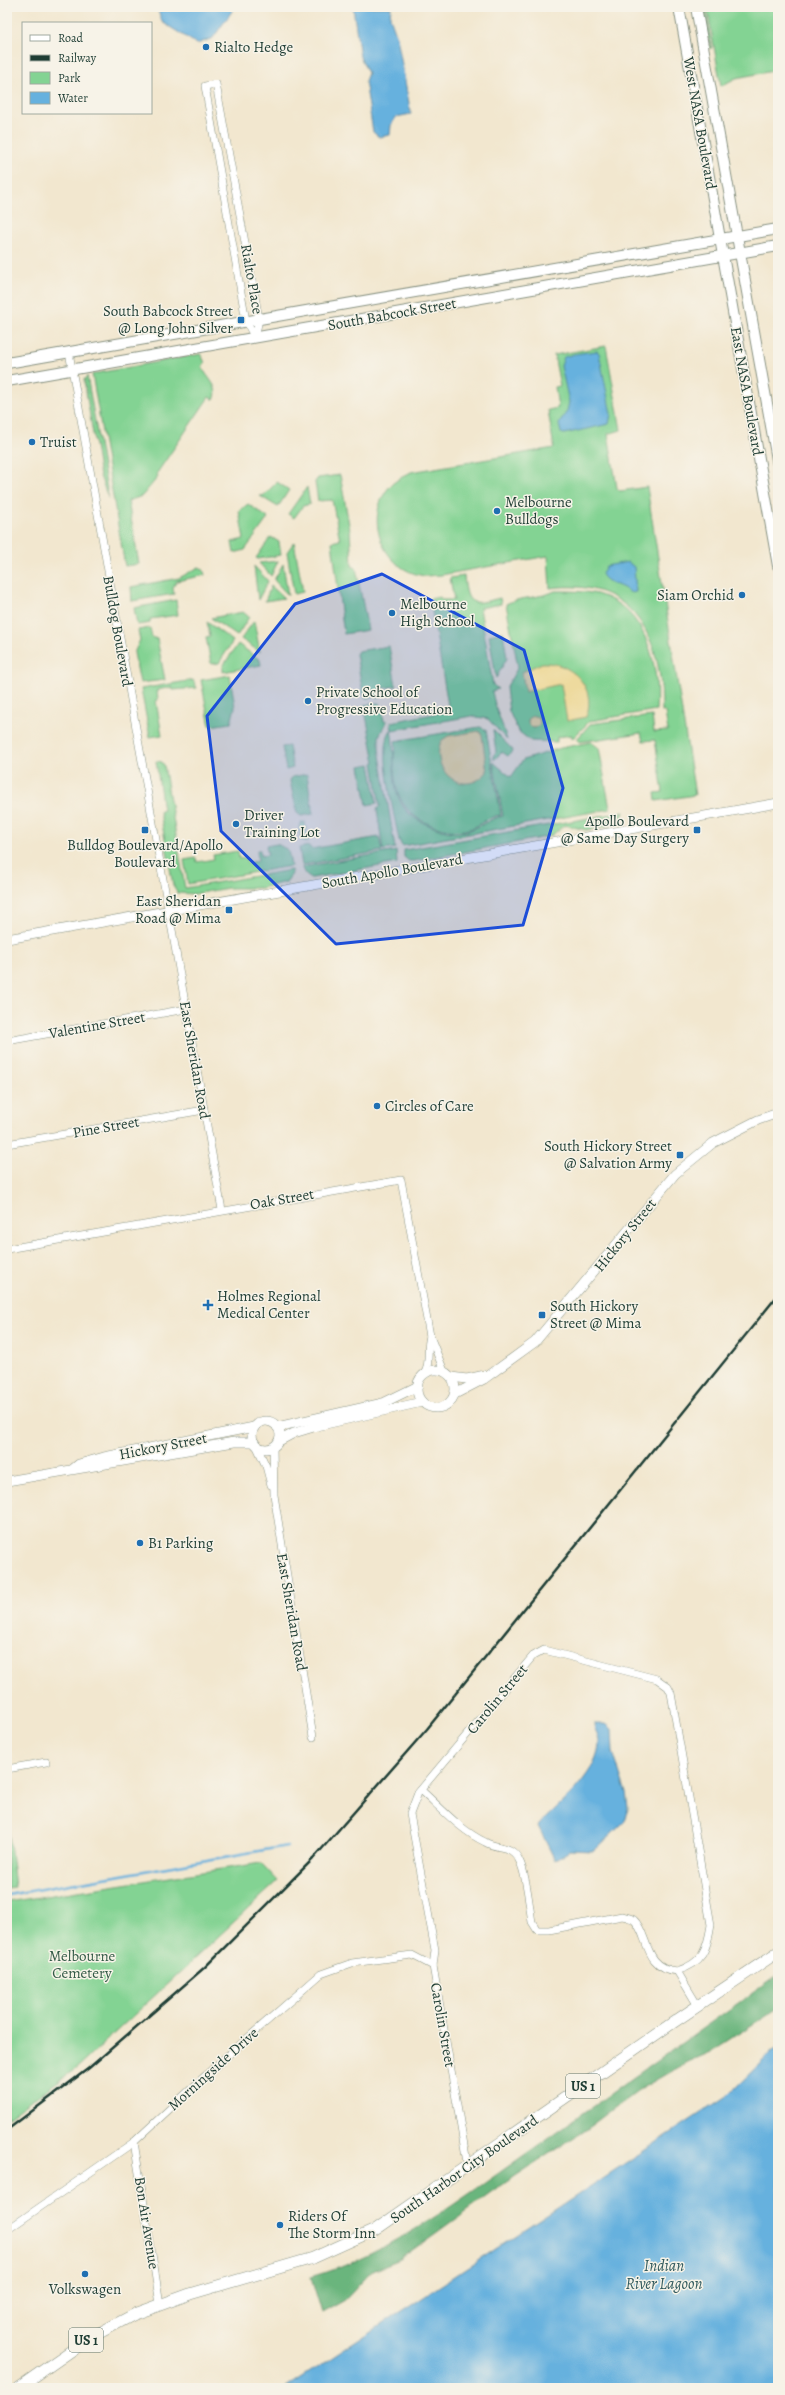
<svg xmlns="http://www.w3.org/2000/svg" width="785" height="2395" viewBox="0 0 785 2395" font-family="Alegreya,serif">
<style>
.green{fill:#83d393;stroke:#518864}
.forest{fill:#6ab57d;stroke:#447958}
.sand{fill:#eeda9e;stroke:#868c69}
.water{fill:#66b1de;stroke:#427789}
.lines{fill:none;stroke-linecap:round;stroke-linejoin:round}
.stream{stroke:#66b1de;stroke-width:2.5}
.minor-casing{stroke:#889282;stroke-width:8}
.tertiary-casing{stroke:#889282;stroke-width:10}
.secondary-casing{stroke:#889282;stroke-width:12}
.primary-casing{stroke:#889282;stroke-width:12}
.minor{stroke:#fff;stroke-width:7}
.tertiary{stroke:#fff;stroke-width:9}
.secondary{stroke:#fff;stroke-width:10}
.primary{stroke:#fff;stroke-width:11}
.rail{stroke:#1f3d34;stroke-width:2.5}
.marked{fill:#1d4ed8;fill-opacity:0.2;stroke:#1d4ed8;stroke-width:3;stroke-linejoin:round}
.poi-dot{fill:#1f6fb2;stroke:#f7f3e8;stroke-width:1.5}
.labels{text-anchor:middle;stroke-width:3;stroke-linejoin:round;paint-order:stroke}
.shield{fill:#f7f3e8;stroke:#60746a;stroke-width:1}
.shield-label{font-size:14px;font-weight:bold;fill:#1f3d34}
.poi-label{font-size:15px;fill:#1f3d34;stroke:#f7f3e8;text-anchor:start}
.street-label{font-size:15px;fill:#1f3d34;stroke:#f7f3e8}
.park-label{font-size:15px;fill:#335b47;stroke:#f7f3e8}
.water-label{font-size:16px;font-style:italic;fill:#315a5e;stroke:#f7f3e8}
</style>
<rect width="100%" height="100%" fill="#f7f3e8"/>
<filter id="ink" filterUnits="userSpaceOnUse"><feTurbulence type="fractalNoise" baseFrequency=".025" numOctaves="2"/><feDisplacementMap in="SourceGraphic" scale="8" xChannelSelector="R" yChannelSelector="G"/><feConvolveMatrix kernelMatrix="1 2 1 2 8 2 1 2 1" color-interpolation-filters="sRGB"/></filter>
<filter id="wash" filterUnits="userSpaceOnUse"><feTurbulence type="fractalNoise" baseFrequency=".012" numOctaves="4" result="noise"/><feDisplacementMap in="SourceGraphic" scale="16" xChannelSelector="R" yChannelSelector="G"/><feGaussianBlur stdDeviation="0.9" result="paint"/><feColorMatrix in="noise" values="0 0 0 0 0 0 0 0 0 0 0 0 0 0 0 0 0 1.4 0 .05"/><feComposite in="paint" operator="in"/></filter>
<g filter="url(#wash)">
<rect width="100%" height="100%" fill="#f2e7cf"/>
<!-- green -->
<g class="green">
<path d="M702,7H705L712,48H710Z"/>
<path d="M707,7H778V70L736,78L721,86Z"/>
<path d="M606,346L621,430L608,434L617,488L620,491L647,487L695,795L656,801L655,793L663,792L655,740L643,741L641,733L579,742L577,739L590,724L652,716L654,732L668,731L665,712L662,711C663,638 633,577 550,588L548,556L441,575C436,575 431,576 426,576C382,572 361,515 392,484C398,479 404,476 411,472L554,448L548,410L558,408L555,387L560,386L554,355Z"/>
<path d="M201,354L205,363L202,366C205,377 221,386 214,400L209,397L157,473L158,477L142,496L128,501L139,564L125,566L92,374Z"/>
<path d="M87,376L109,500L100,476L84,380Z"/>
<path d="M340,475L350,530L352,566L356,568L368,630L344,634L332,542L340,540L332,500L318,501L315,482L318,478Z"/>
<path d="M277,482L289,490L278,507L260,496L264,495Z"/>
<path d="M307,487L310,504L303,506L294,518L288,514Z"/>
<path d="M248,504L268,518L245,550L234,553L232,542L244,539L239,511Z"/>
<path d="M271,537L279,542L281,555L258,559L256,558Z"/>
<path d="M294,542L303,592L294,594L287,552Z"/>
<path d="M278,561L271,576L259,563Z"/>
<path d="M283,564L288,595L274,580Z"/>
<path d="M254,566L268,581L258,600Z"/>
<path d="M199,567L203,569L205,575L177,581L173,587L174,594L132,601L131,587L179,578Z"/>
<path d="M464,576C467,607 472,605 500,598L501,604L480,608L493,685L498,689L492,691C495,709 502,722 507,740L488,719L472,716L392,730L391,722L449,711L430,599L440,597L442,600H454L450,578Z"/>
<path d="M271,586L284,598L265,601Z"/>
<path d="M555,591C569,591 583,591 597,594C647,608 660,666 656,710L590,721L572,739V735L557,737V742L531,741L518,731L509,711L506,688L518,667L506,604C521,596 539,599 555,591Z"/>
<path d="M176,600L178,615L150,619V623L137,625L134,608Z"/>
<path d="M243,612L249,617L237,636L211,618Z"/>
<path d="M254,621L260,652L241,639Z"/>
<path d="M207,622L233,641L219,663L211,664L206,637L210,636Z"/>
<path d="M150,628L152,637L157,639L165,680L140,683L134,653L140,640L138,630Z"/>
<path d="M503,632L507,658L496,678L489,635Z"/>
<path d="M238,644L260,660L261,665L223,672V666Z"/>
<path d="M389,646L396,686L379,689L380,697L366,698L363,693L356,654L358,651Z"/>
<path d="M230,675L235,707L231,723L210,726L201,680Z"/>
<path d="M193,680L197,688L173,690L172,687L157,690L158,700L156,701L162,735L150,737L141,689Z"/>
<path d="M378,703L381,705L384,721H387L379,736V749L395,848L383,850L377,809L380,806L373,763L375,762L364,705Z"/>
<path d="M480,727L486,730L501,815C487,816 479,828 465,830C452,832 441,829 429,824C399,812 394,789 394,759C394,752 397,748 395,741Z"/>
<path d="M391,730C399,770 382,808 431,826C443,831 454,834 467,831C480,828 489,818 503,816L493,762L511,777L523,760L561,748L591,742L599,748L610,809L402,846L399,840C395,818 377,747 391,730Z"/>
<path d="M493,730L513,750L508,756L502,752L494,760V754L496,752Z"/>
<path d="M289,746L293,768L286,770L282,747Z"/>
<path d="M156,761L162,762L164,765L185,888L291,870L292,874L286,882L261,888H228L194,894L178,893L173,885L160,812L163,810Z"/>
<path d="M370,764L377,803L367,805L360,766Z"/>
<path d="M307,774L313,814L301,816L297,813L290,781L292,777Z"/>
<path d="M624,812L620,822L616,824L586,830L565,825L552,835L546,837L414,861H409L404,857V850Z"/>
<path d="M305,822L308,842L301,840L299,827L301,823Z"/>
<path d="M379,837L382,851L302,865L299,848L309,846L311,849Z"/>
<path d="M277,844L288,850L291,866L188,884L184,860L196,858L197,862L214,859L213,855L238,851L239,859L246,858L247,863L258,861L257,850H260L261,856L268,855L266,846Z"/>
<path d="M396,851L397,863L312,878C307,878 303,872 302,867Z"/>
<path d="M7,1816L15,1887L7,1888Z"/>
<path d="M261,1863L278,1881L78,2067L7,2118V1902Z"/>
</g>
<!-- forest -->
<path class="forest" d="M778,1975V2008L710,2052L687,2062L637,2091L585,2130L505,2183L400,2259L373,2270L345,2300L322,2313L311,2277C389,2256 471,2192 537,2146C617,2089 697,2032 778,1975Z"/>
<!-- sand -->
<g class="sand">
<path d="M542,663C570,661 598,687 586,717L567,721L561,684L525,692L522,672Z"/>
<circle cx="534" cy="722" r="6"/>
<path d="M479,731L482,735L487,772C465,799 429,772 441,741L448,736Z"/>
</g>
<!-- water -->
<g class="water">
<path d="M157,7H235L213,38L197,44L162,22Z"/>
<path d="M353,7H391L390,17L397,37L411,114L396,117L391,125L390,135L379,137L373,132L365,81L368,73L360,57Z"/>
<path d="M597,351L599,353L611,414L609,424L564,434L561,433L559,424L567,411L569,402L561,366L564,357L574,354Z"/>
<path d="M628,562L634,567L636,592L631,593C623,585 606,584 602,574L606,566Z"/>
<path d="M594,1724H606L612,1729L613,1752L626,1793L628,1809L623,1823L594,1851L570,1850L555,1860L538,1826C559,1803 595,1778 599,1745C600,1737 594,1731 594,1724Z"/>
<path d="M778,2046V2388H286L728,2095Z"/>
</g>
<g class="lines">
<!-- stream -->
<path class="stream" d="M7,1895L287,1846"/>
</g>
</g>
<g filter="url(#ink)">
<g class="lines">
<!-- minor casing -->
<g class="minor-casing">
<g id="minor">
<path d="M216,84L259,319L255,338L246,321L205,86Z"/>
<path d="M69,352L222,1210"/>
<path d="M7,1041L186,1009"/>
<path d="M7,1144L204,1110"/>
<path d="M7,1249L401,1180L430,1336L444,1371"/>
<path d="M425,1373C431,1360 426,1349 430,1336"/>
<path d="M257,1447L266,1466L271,1485"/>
<path d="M273,1447L274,1495L313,1737"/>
<path d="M7,1769L46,1762"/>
<path d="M421,1790C441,1808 460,1830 485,1842C498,1850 512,1843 520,1862C527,1877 529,1905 532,1922L537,1930H549L622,1916C626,1917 631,1918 634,1920C649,1934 643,1968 677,1971L698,2006"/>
<path d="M134,2142L160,2304"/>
<path d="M468,2168L433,1966L435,1950L410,1814L418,1793L533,1656L544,1650L657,1679L668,1687L671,1693L711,1925C707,1950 703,1963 677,1971"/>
<path d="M7,2230L134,2142L219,2063L321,1974L352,1963L412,1955L433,1966"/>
</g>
</g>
<!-- tertiary casing -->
<g class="tertiary-casing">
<g id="tertiary">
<path d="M7,939L778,803"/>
<circle cx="436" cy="1389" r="19"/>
<path d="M451,1377L467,1379L485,1375"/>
<path d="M455,1394L484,1379L535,1342L675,1174L713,1143L758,1120L778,1113"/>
<circle cx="266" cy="1435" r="14"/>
<path d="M277,1427L383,1403L418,1386"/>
<path d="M279,1441L294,1433L317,1426L422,1402"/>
<path d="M74,1468L79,1464L104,1457L254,1427"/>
<path d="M7,1481L234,1442H254"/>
</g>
</g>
<!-- secondary casing -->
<g class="secondary-casing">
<g id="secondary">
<path d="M679,7L778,566"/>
<path d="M696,7L778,465"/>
<path d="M7,363L778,229"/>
<path d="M7,381L778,246"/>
</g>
</g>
<!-- primary casing -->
<g class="primary-casing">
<path id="primary" d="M18,2388L88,2339L135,2314L190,2294L313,2258L375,2230L671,2024L778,1952"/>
</g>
<!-- minor -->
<use href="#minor" class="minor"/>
<!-- tertiary -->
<use href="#tertiary" class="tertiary"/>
<!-- secondary -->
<use href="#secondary" class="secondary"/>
<!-- primary -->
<use href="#primary" class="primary"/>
<!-- rail -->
<path class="rail" d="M7,2130L89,2068L205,1967L313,1859L427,1729L778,1295"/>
</g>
</g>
<!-- marked area -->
<path class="marked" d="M382,574L524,650L563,788L523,925L336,944L221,831L207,716L295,604Z"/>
<!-- markers -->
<g class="poi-dot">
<circle cx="206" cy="47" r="4"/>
<rect x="237" y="316" width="8" height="8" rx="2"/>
<circle cx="32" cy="442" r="4"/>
<circle cx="497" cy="511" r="4"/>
<circle cx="742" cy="595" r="4"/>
<circle cx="392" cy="613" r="4"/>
<circle cx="308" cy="701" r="4"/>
<circle cx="236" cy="824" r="4"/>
<rect x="141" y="826" width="8" height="8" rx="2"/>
<rect x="693" y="826" width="8" height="8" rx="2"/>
<rect x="225" y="906" width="8" height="8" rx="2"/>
<circle cx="377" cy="1106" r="4"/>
<rect x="676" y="1151" width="8" height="8" rx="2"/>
<path d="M206 1299h4v4h4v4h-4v4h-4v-4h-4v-4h4z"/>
<rect x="538" y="1311" width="8" height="8" rx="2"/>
<circle cx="140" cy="1543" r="4"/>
<circle cx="280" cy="2225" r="4"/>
<circle cx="85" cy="2274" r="4"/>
</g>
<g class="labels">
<!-- shield labels -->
<g class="shield">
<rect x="566" y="2074" width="34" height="24" rx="3"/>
<rect x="69" y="2328" width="34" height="24" rx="3"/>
</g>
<g class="shield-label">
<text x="583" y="2091">US 1</text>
<text x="86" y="2345">US 1</text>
</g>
<!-- poi labels -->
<g class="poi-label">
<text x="214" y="52">Rialto Hedge</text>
<text x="233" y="316" text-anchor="end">South Babcock Street<tspan x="233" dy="17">@ Long John Silver</tspan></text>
<text x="40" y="447">Truist</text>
<text x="505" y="507">Melbourne<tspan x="505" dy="17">Bulldogs</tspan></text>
<text x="734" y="600" text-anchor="end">Siam Orchid</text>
<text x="400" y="609">Melbourne<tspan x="400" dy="17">High School</tspan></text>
<text x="316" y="697">Private School of<tspan x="316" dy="17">Progressive Education</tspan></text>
<text x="244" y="820">Driver<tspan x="244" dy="17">Training Lot</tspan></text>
<text x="689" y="826" text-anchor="end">Apollo Boulevard<tspan x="689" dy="17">@ Same Day Surgery</tspan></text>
<text x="145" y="850" text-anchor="middle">Bulldog Boulevard/Apollo<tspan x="145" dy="17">Boulevard</tspan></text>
<text x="221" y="906" text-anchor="end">East Sheridan<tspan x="221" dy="17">Road @ Mima</tspan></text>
<text x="385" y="1111">Circles of Care</text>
<text x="672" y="1151" text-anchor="end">South Hickory Street<tspan x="672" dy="17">@ Salvation Army</tspan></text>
<text x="217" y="1301">Holmes Regional<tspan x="217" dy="17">Medical Center</tspan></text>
<text x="550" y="1311">South Hickory<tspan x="550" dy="17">Street @ Mima</tspan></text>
<text x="148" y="1548">B1 Parking</text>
<text x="288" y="2221">Riders Of<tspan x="288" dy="17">The Storm Inn</tspan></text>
<text x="85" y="2294" text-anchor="middle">Volkswagen</text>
</g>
<!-- street labels -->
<g class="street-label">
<text transform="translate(700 123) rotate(80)" y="5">West NASA Boulevard</text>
<text transform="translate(252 279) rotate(80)" y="5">Rialto Place</text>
<text transform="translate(392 314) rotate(-10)" y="5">South Babcock Street</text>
<text transform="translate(747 391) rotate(80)" y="5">East NASA Boulevard</text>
<text transform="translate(118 631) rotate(80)" y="5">Bulldog Boulevard</text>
<text transform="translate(392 871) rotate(-10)" y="5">South Apollo Boulevard</text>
<text transform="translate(97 1025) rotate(-10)" y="5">Valentine Street</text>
<text transform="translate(195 1060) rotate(80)" y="5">East Sheridan Road</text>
<text transform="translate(106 1127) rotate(-10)" y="5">Pine Street</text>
<text transform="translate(282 1199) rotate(-10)" y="5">Oak Street</text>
<text transform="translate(625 1235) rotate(-51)" y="5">Hickory Street</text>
<text transform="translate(163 1446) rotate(-11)" y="5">Hickory Street</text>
<text transform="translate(292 1612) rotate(80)" y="5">East Sheridan Road</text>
<text transform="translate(497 1699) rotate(-50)" y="5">Carolin Street</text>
<text transform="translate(443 2025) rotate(80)" y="5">Carolin Street</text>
<text transform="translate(213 2069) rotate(-42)" y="5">Morningside Drive</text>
<text transform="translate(464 2169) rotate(-35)" y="5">South Harbor City Boulevard</text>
<text transform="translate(147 2223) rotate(81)" y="5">Bon Air Avenue</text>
</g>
<!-- park labels -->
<g class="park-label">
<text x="82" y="1961">Melbourne<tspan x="82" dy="17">Cemetery</tspan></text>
</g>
<!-- water labels -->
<g class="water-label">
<text x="664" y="2271">Indian<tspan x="664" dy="18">River Lagoon</tspan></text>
</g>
</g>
<!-- margin -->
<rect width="785" height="2395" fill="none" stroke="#f7f3e8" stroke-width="24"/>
<!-- legend -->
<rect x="22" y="22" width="130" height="92" fill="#f7f3e8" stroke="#a1aaa0"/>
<rect x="30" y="35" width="20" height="6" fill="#ffffff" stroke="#a1aaa0"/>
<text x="58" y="42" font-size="12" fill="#1f3d34">Road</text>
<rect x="30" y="55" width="20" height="6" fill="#1f3d34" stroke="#a1aaa0"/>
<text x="58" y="62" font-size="12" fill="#1f3d34">Railway</text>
<rect x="30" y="72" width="20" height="12" fill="#83d393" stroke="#a1aaa0"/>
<text x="58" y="82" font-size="12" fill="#1f3d34">Park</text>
<rect x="30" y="92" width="20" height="12" fill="#66b1de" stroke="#a1aaa0"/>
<text x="58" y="102" font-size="12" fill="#1f3d34">Water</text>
</svg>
